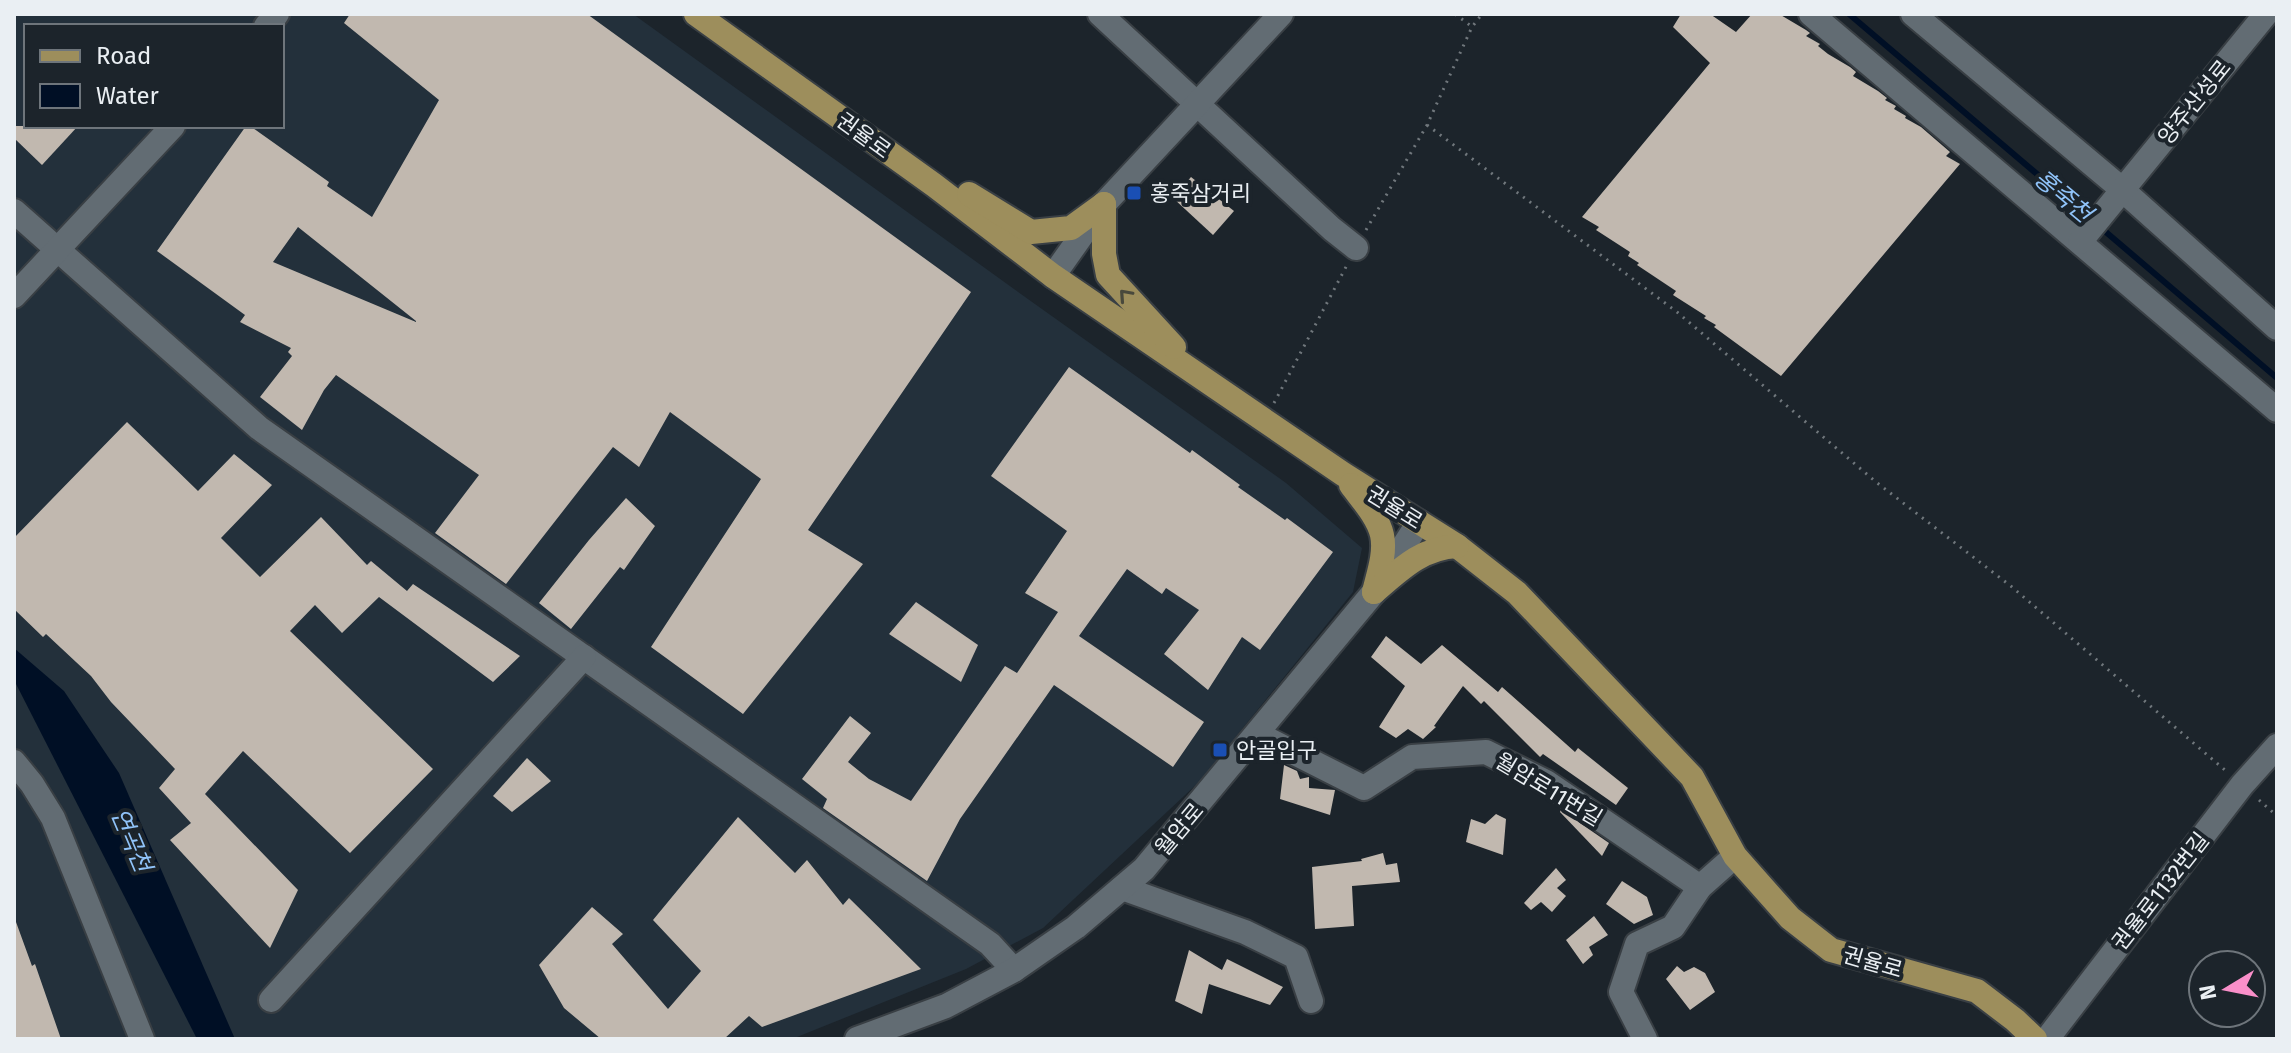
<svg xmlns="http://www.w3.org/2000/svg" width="2291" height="1053" viewBox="0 0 2291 1053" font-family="'Fira Sans','Noto Sans KR',sans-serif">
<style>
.built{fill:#23303b;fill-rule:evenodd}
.water{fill:#000f25}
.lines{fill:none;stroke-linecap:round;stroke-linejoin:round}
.stream{stroke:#000f25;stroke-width:6}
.building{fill:#c1b8af;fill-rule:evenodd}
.minor-casing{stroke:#393f44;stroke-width:28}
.major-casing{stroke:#393f44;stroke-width:28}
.path{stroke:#70777c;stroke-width:3;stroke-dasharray:2 6;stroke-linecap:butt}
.minor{stroke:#626c73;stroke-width:24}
.major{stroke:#9d8e5c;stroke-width:24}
.oneway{stroke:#49493c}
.transit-dot{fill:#1a4fb4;stroke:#1c242b;stroke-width:3}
.labels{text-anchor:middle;stroke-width:8;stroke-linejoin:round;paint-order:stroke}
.street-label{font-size:22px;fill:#eaeff3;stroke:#1c242b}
.poi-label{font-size:22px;fill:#eaeff3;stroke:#1c242b;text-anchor:start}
.water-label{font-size:24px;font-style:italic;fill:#90c3f9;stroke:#1c242b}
</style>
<rect width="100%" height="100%" fill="#1c242b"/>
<!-- built -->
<path class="built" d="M14,14H633L1014,289L1286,483L1362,548L1353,592L1200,781L1043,928L966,969L792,1039H14ZM26,26H282V126H26Z"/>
<!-- water -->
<path class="water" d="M14,648L64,691L119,773L235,1039H197L14,680Z"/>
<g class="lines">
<!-- stream -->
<g class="stream">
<path d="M1849,14L2091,220"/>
<path d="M2100,227L2277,378"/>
</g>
</g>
<!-- building -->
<g class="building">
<path d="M350,14H587L971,292L808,530L863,564L743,714L651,647L761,479L670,412L639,467L613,447L506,584L435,533L479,475L336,375L324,390L302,430L260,397L292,356L288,352L291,348L240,322L245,315L157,251L246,126H250L329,182L327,186L372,217L439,100L344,23ZM298,227L416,321V322L273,262Z"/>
<path d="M1681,14H1710L1736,32L1752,14H1779L1806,30L1810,33L1806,36L1820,44L1818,46L1828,54L1850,67L1856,72L1853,76L1878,91L1887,98L1885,100L1896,106L1894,109L1906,116L1905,118L1921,127L1950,152L1946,156L1960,164L1781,376L1714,327L1716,325L1704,318L1706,316L1673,295L1676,291L1637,265L1639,263L1628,256L1630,252L1596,230L1599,227L1582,217L1710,63L1673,27Z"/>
<path d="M14,126H78L42,165L14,138Z"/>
<path d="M1191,177L1234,211L1213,235L1173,198Z"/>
<path d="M1069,367L1190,453L1192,450L1240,485L1238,487L1285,520L1287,518L1333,552L1260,650L1242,637L1208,690L1164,654L1199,610L1166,588L1162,594L1127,569L1079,636L1204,722L1173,767L1054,685L960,819L927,881L823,808L827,799L802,779L850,716L871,733L848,762L869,779L911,801L1005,666L1017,673L1058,612L1025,593L1067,531L991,476Z"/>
<path d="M127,422L198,491L234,454L272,485L221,538L260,577L321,517L367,565L371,561L407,591L413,584L520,656L493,682L379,597L342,633L315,605L290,631L433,769L350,853L243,751L205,794L298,890L270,948L170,840L191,823L159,788L175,769L111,702L91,676L46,634L43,637L14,609V538Z"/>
<path d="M626,498L655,526L624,570L620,567L571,629L539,603L589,540Z"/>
<path d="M916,602L978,645L961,682L889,634Z"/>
<path d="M1386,636L1421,664L1442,645L1498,692L1502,687L1575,752L1578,748L1628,788L1616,805L1543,754L1540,757L1484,701L1481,704L1463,686L1434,726L1436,727L1423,739L1408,729L1396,738L1379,727L1405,686L1371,657Z"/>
<path d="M527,758L551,781L512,812L493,796Z"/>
<path d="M1284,765L1297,771L1300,779L1309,777V788L1335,790L1330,815L1280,799Z"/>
<path d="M1561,810L1609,843L1602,856L1560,812Z"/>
<path d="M1496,814L1506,819L1503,855L1466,842L1471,819L1485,824Z"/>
<path d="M738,817L795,873L807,860L843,905L849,898L921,969L762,1027L749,1016L724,1039H601L564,1008L539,965L592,907L623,934L612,944L668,1009L701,971L653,920Z"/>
<path d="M1383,853L1386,865L1397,863L1400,882L1352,886L1354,926L1315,929L1312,867L1362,861L1361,859Z"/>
<path d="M1556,868L1566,880L1557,888L1566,896L1552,912L1541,902L1531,910L1524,903Z"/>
<path d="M1622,881L1647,897L1653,915L1634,924L1606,904Z"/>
<path d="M1594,916L1608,935L1589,947L1593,955L1583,964L1566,940Z"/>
<path d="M14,922H16L32,966L35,964L61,1039H14Z"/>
<path d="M1189,950L1222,970L1227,959L1283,987L1270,1005L1209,984L1202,1014L1175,1001Z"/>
<path d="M1677,966L1684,972L1694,967L1705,973L1715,992L1690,1010L1666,979Z"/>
</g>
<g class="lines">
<!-- minor casing -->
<g class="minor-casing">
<g id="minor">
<path d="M1100,14L1332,229L1356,248"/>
<path d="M1811,14L2277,410"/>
<path d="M1913,14L2117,185L2277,328"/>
<path d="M266,26L277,14"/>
<path d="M14,211L259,428L990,944L1014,970"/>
<path d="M2080,242L2266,14"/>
<path d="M1053,276L1104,204L1281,14"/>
<path d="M14,296L173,126"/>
<path d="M1257,734L1364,788L1412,757L1486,752L1546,782L1700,887"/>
<path d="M14,762L32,784L53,818L142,1039"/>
<path d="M1122,888L1245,932L1296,957L1311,1001"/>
<path d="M271,1000L584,657"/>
<path d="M857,1039L946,1006L1014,970L1076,927L1144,869L1374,592L1419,522"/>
<path d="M1645,1039L1621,992L1637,944L1673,927L1700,887L1735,856"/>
<path d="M2047,1039L2242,785L2277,746"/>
</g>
</g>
<!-- major casing -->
<g class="major-casing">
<g id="major">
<path d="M696,14L934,185L1053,276L1343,474L1457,546L1517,593L1692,777L1735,856L1790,918L1831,950L1977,991L2015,1020L2035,1039"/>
<path d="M969,194L1031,232L1071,228L1104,204"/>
<path d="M1104,204V254L1108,275L1174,347"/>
<path d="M1351,485C1362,500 1378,517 1382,535C1386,553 1378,575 1374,592"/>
<path d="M1374,592C1400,570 1421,548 1457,546"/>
</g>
</g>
<!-- path -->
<g class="path">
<path d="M1455,14L1471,26"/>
<path d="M1427,125L1677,312L1876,482L2012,587L2226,771"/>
<path d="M1366,230L1427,125L1472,27L1482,14"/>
<path d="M1274,403L1347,265"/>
<path d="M2259,800L2277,816"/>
</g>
<!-- minor -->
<use href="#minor" class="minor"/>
<!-- major -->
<use href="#major" class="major"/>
</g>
<!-- one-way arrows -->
<defs><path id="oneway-chevron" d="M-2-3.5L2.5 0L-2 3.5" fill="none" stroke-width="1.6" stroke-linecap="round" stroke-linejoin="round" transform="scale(2)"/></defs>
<use class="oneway" href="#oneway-chevron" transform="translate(1125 295) rotate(-132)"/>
<!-- markers -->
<g class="transit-dot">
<rect x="1126" y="185" width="16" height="16" rx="4"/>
<rect x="1212" y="742" width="16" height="16" rx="4"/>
</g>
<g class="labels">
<!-- street labels -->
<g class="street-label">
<text transform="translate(2194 102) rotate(-51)" y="8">양주산성로</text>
<text transform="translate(864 135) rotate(36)" y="8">권율로</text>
<text transform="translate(1395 507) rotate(32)" y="8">권율로</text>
<text transform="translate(1549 789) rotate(31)" y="8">월암로11번길</text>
<text transform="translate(1179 829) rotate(-50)" y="8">월암로</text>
<text transform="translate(2160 891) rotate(-52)" y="8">권율로1132번길</text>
<text transform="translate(1873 962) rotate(16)" y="8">권율로</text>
</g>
<!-- poi labels -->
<g class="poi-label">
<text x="1150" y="201">홍죽삼거리</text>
<text x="1236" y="758">안골입구</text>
</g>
<!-- water labels -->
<g class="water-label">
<text transform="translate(2063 196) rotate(40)" y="8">홍죽천</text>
<text transform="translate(131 840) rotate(67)" y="8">연곡천</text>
</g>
</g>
<!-- border -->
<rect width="2291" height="1053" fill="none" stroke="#eaeff3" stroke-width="32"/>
<!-- legend -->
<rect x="24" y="24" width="260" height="104" fill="#1c242b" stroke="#6e757b" stroke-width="2"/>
<rect x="40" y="50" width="40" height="12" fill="#9d8e5c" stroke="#6e757b" stroke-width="2"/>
<text x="96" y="64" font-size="24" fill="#eaeff3">Road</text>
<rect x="40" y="84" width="40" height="24" fill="#000f25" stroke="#6e757b" stroke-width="2"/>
<text x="96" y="104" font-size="24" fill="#eaeff3">Water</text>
<!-- north arrow -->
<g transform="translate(2227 989) rotate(260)"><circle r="38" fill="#1c242b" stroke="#6e757b" stroke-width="2"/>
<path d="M0-6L14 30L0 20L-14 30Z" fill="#f98fc9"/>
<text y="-12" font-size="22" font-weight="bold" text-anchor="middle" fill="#eaeff3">N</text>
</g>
</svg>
